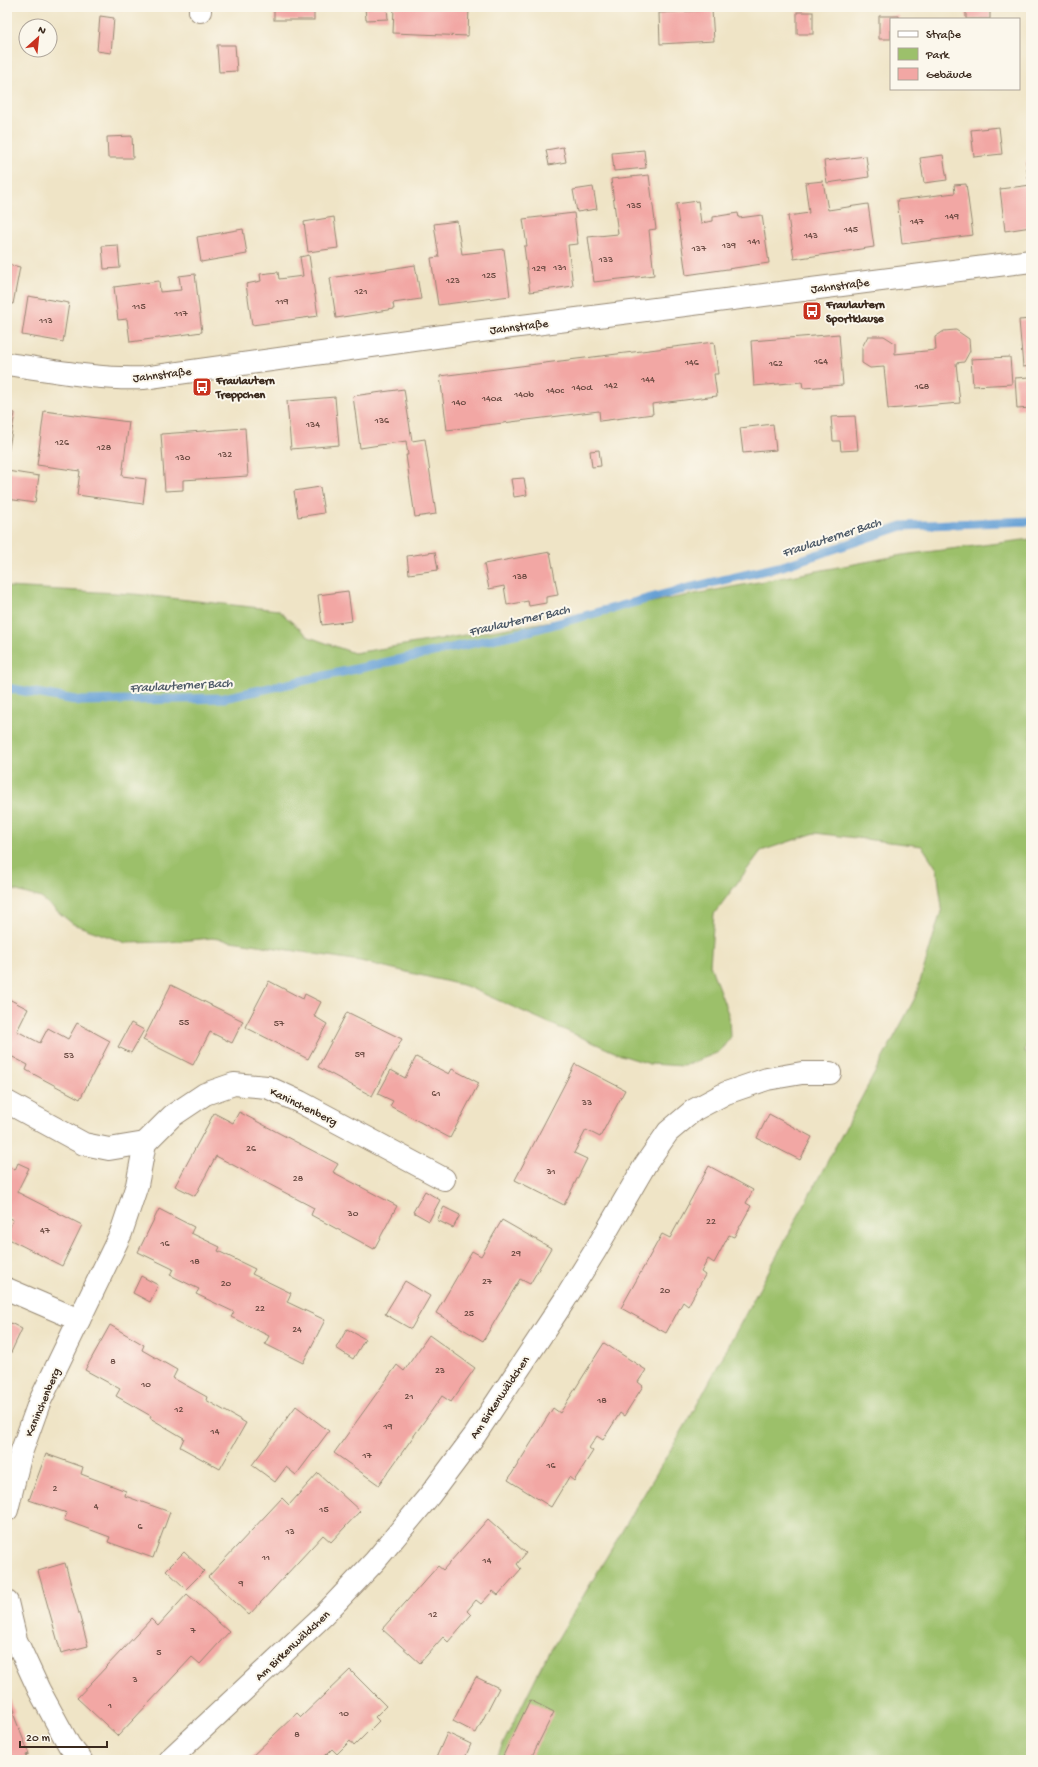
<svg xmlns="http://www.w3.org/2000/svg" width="1038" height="1767" viewBox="0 0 1038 1767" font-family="'Gochi Hand',sans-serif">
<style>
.green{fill:#9cc06b;stroke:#6c7544}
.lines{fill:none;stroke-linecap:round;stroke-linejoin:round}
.stream{stroke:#66a0d5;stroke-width:9}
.building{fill:#f2a7a4}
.street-casing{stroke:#958772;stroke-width:24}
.street{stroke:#fff;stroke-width:22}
.labels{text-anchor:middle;stroke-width:4;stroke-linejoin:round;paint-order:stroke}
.number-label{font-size:10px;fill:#694940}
.street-label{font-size:12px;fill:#3b2a1e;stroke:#fbf7ec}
.poi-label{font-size:12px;font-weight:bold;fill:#3b2a1e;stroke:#fbf7ec;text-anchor:start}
.water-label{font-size:13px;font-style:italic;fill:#4c5967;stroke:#fbf7ec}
</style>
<rect width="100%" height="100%" fill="#fbf7ec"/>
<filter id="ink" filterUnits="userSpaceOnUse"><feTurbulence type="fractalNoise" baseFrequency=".025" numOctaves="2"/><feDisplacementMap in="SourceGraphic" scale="8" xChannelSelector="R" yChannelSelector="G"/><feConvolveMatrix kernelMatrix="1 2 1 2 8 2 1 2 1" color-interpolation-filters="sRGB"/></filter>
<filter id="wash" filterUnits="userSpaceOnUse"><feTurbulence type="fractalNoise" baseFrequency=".012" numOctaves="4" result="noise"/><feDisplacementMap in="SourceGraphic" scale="16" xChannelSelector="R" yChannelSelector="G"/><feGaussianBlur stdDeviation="0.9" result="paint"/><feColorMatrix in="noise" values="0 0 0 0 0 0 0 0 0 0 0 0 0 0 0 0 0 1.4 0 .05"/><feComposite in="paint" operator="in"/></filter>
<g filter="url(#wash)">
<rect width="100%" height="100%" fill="#efe4c6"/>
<!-- green -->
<path class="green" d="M1031,539V1036L1024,1051L1031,1060V1760H495L542,1665L692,1414L915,998L942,908L937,869L922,846L815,833L761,851L714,914L710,965L729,1016L730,1038L719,1052L684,1066L650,1064L621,1055L466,986L360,961L212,938L168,942L126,943L73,924L41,898L7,888V587L134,594L278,610L309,637L354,653L546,622L902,555Z"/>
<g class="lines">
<!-- stream -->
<path class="stream" d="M7,688L81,701L224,698L533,630L680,590L783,566L902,526L1031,521"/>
</g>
<g id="blocks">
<!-- building -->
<g class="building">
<rect x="117" y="7" width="34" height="3"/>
<rect x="274" y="7" width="40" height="13"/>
<path d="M365,7H387L388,19L366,20Z"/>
<path d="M394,7H469L468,36L393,33Z"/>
<rect x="966" y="7" width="24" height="12"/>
<path d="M712,10L714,41L660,44L659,13Z"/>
<rect x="797" y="12" width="16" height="22"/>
<path d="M100,16L114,18L111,53L97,51Z"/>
<path d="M879,16H899V19H891V39H879Z"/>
<path d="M217,45H235L237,71L219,72Z"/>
<path d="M999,127L1002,154L974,157L971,130Z"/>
<path d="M132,136L133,158H108L107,137Z"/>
<path d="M563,147L566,162L549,165L546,150Z"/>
<path d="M644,150L646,168L614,171L612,153Z"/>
<path d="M943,155L947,180L924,183L920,158Z"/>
<path d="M866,156L869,177L827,183L824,161Z"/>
<path d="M1026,161H1031V179H1028Z"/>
<path d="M649,175L656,229L649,230L654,275L594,282L588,237L618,234L611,179Z"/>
<path d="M823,181L828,210L868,204L874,247L794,259L788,216L809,213L805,183Z"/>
<path d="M966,184L973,235L902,244L897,200L955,193L954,185Z"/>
<path d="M1031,185V227L1005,231L1000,189Z"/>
<path d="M593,187L597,209L577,212L573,190Z"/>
<path d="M698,201L701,223L713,221V217L738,213L739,218L762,215L769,263L686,275L676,204Z"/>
<path d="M574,213L578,244L568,245L573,286L530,292L524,246H527L523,219Z"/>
<path d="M334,217L338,248L308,252L304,222Z"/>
<path d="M457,221L462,254L504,249L510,296L438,305L431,258L439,257L434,224Z"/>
<path d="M243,229L247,254L201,262L197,237Z"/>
<path d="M118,245L120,268L104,269L102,246Z"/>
<path d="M309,255L318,316L252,325L246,284L261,281L260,274L278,272L279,279L303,276L300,257Z"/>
<path d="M7,264L20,267L13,304L7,303Z"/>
<path d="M415,265L421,299L393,303L394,309L336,318L330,278Z"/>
<path d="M195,274L202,332L130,342L127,319L118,320L114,287L159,281L160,292L181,290L179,276Z"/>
<path d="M28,296L69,303L63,342L22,335Z"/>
<path d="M1031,319V366L1023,367L1019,320Z"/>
<path d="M956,330L969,339L970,351L964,362L956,363L960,403L888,409L884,367L870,368L862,363V347L868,336H884L895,343V354L936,350L935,337L944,331Z"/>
<path d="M839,334L843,385L803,388L802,382L754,386L751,341Z"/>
<path d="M714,342L718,374H714L717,396L652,404L653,414L600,421L599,411L447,430L440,376Z"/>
<path d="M1010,357L1012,384L973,386L971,359Z"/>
<path d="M1030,377L1031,408L1017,409L1015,378Z"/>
<path d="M404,389L412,441L425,439L436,514L415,517L406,455H408L406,441L360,448L353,396Z"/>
<path d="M335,397L339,445L291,449L287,401Z"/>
<path d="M7,411L15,413L8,454H7Z"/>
<path d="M44,411L129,422L122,476L146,479L143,504L77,495L80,471L37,465Z"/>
<path d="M855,416L858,450L841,451L840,441H833L831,417Z"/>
<path d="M773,424L776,450L743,453L740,428Z"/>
<path d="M245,428L248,476L183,480V490L165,491L161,434Z"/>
<path d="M599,450L601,466L592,467L590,451Z"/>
<path d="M7,471L39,476L35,503L7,499Z"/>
<path d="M524,478L527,495L514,497L511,479Z"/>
<path d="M320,487L324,513L298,517L294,491Z"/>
<path d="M435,552L438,570L409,574L407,556Z"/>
<path d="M550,552L558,595L546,597V603L529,606L528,601L507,605L504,586L489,589L484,564Z"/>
<path d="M348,591L352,621L322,625L318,595Z"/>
<path d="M269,981L303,999L305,994L321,1002L314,1016L327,1024L308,1059L245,1027Z"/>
<path d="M171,985L243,1021L232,1043L210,1032L193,1065L143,1040Z"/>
<path d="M7,998L28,1009L17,1031L40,1043L48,1028L68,1039L77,1023L110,1041L80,1099L26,1070L28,1065L7,1054Z"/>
<path d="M347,1012L402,1039L372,1096L318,1067Z"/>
<path d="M131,1023L144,1030L131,1053L118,1047Z"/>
<path d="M416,1057L449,1074L452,1069L479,1083L450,1138L390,1106L393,1101L378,1094L391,1070L405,1078Z"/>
<path d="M575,1064L625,1090L600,1137L586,1130L574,1153L587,1159L564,1205L515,1180Z"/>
<path d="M239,1112L338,1164L333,1172L397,1206L374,1249L311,1215L314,1208L216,1156L195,1196L175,1186L214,1113L233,1123Z"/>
<path d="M769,1114L812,1137L800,1160L757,1138Z"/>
<path d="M18,1163L29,1168L17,1192L82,1225L62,1266L7,1238V1233L13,1220L7,1217V1166L15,1170Z"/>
<path d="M709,1166L753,1190L746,1203L751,1206L734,1237L729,1235L714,1263L708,1259L701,1272L705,1275L688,1306L683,1302L666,1333L621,1308L662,1234L670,1238Z"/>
<path d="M425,1191L440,1200L429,1221L413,1212Z"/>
<path d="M444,1207L460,1215L453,1228L437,1220Z"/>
<path d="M159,1209L194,1227L191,1233L220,1247L218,1251L255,1269L252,1274L291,1293L287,1302L325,1320L303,1363L265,1344L269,1336L231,1317L234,1312L196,1294L199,1289L170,1275L173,1269L138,1252Z"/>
<path d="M502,1220L551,1248L530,1284L520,1279L483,1341L436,1313L472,1251L481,1256Z"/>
<path d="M141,1276L158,1285L150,1302L133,1293Z"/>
<path d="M405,1281L430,1296L411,1329L385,1314Z"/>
<path d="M7,1321L22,1329L7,1361Z"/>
<path d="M110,1325L144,1345L142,1350L177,1370L173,1378L207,1397L206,1400L246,1423L220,1469L180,1447L184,1438L150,1418L151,1416L116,1396L120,1389L85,1370Z"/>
<path d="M347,1329L365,1339L353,1359L336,1348Z"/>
<path d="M429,1335L475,1368L451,1402L442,1396L379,1485L334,1453L397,1365L404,1371Z"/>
<path d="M604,1343L646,1370L638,1382L643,1386L624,1416L620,1413L603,1440L597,1436L589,1448L593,1451L574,1481L569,1477L551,1507L508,1480L553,1408L560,1413Z"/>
<path d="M296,1406L329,1431L296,1475L286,1467L275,1482L252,1465Z"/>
<path d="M46,1454L83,1467L81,1474L126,1491L125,1496L170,1512L153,1558L108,1542L110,1537L64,1520L67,1513L29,1500Z"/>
<path d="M318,1473L360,1511L331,1542L323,1535L249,1615L208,1577L282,1498L289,1505Z"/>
<path d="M488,1519L526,1553L517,1564L521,1569L498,1595L493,1591L481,1604L476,1600L467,1611L471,1615L448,1642L443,1637L420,1663L382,1629L438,1566L443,1570Z"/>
<path d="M184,1552L204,1571L186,1589L166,1570Z"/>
<path d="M65,1563L88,1646L61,1653L38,1571Z"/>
<path d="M187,1594L229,1632L200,1664L192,1657L118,1736L77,1698L151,1619L158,1626Z"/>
<path d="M350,1670L386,1706L375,1717L379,1721L354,1746L350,1741L337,1754L332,1749L321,1760H248L297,1713L301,1717Z"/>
<path d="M476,1677L499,1688L476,1733L453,1721Z"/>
<path d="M7,1692L15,1712L13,1713L29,1754L26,1755L28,1760H7Z"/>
<path d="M530,1700L554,1712L530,1760H501Z"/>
<path d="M447,1733L471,1744L464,1760H435Z"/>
</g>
</g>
</g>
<g filter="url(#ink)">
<use href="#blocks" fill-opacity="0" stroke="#958772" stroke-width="1"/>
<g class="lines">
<!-- street casing -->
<g class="street-casing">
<g id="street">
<path d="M200,7V11"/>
<path d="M7,364C52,370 97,380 143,378L450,335L1031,261"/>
<path d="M7,1102L84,1144L109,1149L145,1143"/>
<path d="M7,1289L79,1320"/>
<path d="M7,1510L21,1453L39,1403L121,1233L137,1185L145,1143L172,1116L205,1094L234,1084L267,1087L300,1102L444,1179"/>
<path d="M7,1602L16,1640L39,1690L69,1745L81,1760"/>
<path d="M169,1760L323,1616L375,1561L430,1495L475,1435L564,1301L595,1251L645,1165L668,1132L694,1110L726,1093L767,1079L802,1073H830"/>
</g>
</g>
<!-- street -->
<use href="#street" class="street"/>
</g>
</g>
<!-- icons -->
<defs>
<g id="bus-square" transform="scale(1)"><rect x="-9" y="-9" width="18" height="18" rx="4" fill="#c8321e" stroke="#fbf7ec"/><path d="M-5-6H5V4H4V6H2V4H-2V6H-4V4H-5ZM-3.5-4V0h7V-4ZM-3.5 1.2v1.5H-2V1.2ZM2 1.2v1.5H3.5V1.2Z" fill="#fff"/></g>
</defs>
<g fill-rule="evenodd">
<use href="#bus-square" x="812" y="311"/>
<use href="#bus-square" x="202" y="387"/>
</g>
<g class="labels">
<!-- number labels -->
<g class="number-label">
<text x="634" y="208">135</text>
<text x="952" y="219">149</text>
<text x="917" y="224">147</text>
<text x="851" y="232">145</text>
<text x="811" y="238">143</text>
<text x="754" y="244">141</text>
<text x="729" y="248">139</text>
<text x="699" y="251">137</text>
<text x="606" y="262">133</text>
<text x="560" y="270">131</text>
<text x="539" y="271">129</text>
<text x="489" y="278">125</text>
<text x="453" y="283">123</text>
<text x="361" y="294">121</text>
<text x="282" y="304">119</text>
<text x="139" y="309">115</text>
<text x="181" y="316">117</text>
<text x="46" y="323">113</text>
<text x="821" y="364">164</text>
<text x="692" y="365">146</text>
<text x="776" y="366">162</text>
<text x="648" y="382">144</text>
<text x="611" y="388">142</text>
<text x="922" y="389">168</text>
<text x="582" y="390">140d</text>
<text x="555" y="393">140c</text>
<text x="524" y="397">140b</text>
<text x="492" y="401">140a</text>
<text x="459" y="405">140</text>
<text x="382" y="423">136</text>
<text x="313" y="427">134</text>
<text x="62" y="445">126</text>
<text x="104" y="450">128</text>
<text x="225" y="457">132</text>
<text x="183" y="460">130</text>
<text x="520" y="579">138</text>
<text x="184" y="1025">55</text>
<text x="279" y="1026">57</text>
<text x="360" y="1057">59</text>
<text x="69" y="1058">53</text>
<text x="436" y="1096">61</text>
<text x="587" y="1105">33</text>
<text x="251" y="1151">26</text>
<text x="551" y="1174">31</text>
<text x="298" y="1181">28</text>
<text x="353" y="1216">30</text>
<text x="711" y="1224">22</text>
<text x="45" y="1233">47</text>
<text x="165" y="1246">16</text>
<text x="516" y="1256">29</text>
<text x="195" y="1264">18</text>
<text x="487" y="1284">27</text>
<text x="226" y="1286">20</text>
<text x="665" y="1293">20</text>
<text x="260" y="1311">22</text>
<text x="469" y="1316">25</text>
<text x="297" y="1332">24</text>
<text x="113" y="1364">8</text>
<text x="440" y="1373">23</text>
<text x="146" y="1387">10</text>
<text x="409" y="1399">21</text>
<text x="602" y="1403">18</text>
<text x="179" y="1412">12</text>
<text x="388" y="1429">19</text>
<text x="215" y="1434">14</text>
<text x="367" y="1458">17</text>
<text x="551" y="1468">16</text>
<text x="55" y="1491">2</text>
<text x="96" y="1509">4</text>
<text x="324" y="1512">15</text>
<text x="140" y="1529">6</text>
<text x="290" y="1534">13</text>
<text x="266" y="1560">11</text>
<text x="487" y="1563">14</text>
<text x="241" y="1586">9</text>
<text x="433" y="1617">12</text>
<text x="193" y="1633">7</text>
<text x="159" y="1655">5</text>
<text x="135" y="1682">3</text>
<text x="110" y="1708">1</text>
<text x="344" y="1716">10</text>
<text x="297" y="1737">8</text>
</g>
<!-- street labels -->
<g class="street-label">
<text transform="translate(840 285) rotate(-7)" y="4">Jahnstraße</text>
<text transform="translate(519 326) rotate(-7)" y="4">Jahnstraße</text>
<text transform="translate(162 374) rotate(-7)" y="4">Jahnstraße</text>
<text transform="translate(304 1106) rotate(26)" y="4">Kaninchenberg</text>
<text transform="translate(499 1397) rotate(-56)" y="4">Am Birkenwäldchen</text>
<text transform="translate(42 1402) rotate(-67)" y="4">Kaninchenberg</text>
<text transform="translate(292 1645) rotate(-43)" y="4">Am Birkenwäldchen</text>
</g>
<!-- poi labels -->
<g class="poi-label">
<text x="826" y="308">Fraulautern<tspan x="826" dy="14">Sportklause</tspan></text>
<text x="216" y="384">Fraulautern<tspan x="216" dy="14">Treppchen</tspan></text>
</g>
<!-- water labels -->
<g class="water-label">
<text transform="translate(831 536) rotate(-18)" y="5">Fraulauterner Bach</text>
<text transform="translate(519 619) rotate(-13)" y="5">Fraulauterner Bach</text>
<text transform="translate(181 684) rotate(-3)" y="5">Fraulauterner Bach</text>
</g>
</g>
<!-- margin -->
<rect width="1038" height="1767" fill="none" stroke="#fbf7ec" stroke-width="24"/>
<!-- legend -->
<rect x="890" y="18" width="130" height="72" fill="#fbf7ec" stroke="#aea59a"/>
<rect x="898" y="31" width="20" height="6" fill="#ffffff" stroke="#aea59a"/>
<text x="926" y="38" font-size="12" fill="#3b2a1e">Straße</text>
<rect x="898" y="48" width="20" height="12" fill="#9cc06b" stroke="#aea59a"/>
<text x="926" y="58" font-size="12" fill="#3b2a1e">Park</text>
<rect x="898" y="68" width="20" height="12" fill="#f2a7a4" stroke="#aea59a"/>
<text x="926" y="78" font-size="12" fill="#3b2a1e">Gebäude</text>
<!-- north arrow -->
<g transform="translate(38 38) rotate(27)"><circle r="19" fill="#fbf7ec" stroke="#aea59a"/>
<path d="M0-3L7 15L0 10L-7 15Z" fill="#c8321e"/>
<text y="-6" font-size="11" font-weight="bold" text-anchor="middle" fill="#3b2a1e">N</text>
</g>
<!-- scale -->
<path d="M20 1741v6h87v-6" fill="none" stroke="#3b2a1e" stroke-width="2"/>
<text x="26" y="1741" font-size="12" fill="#3b2a1e" stroke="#fbf7ec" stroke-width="3" paint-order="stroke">20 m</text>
</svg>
